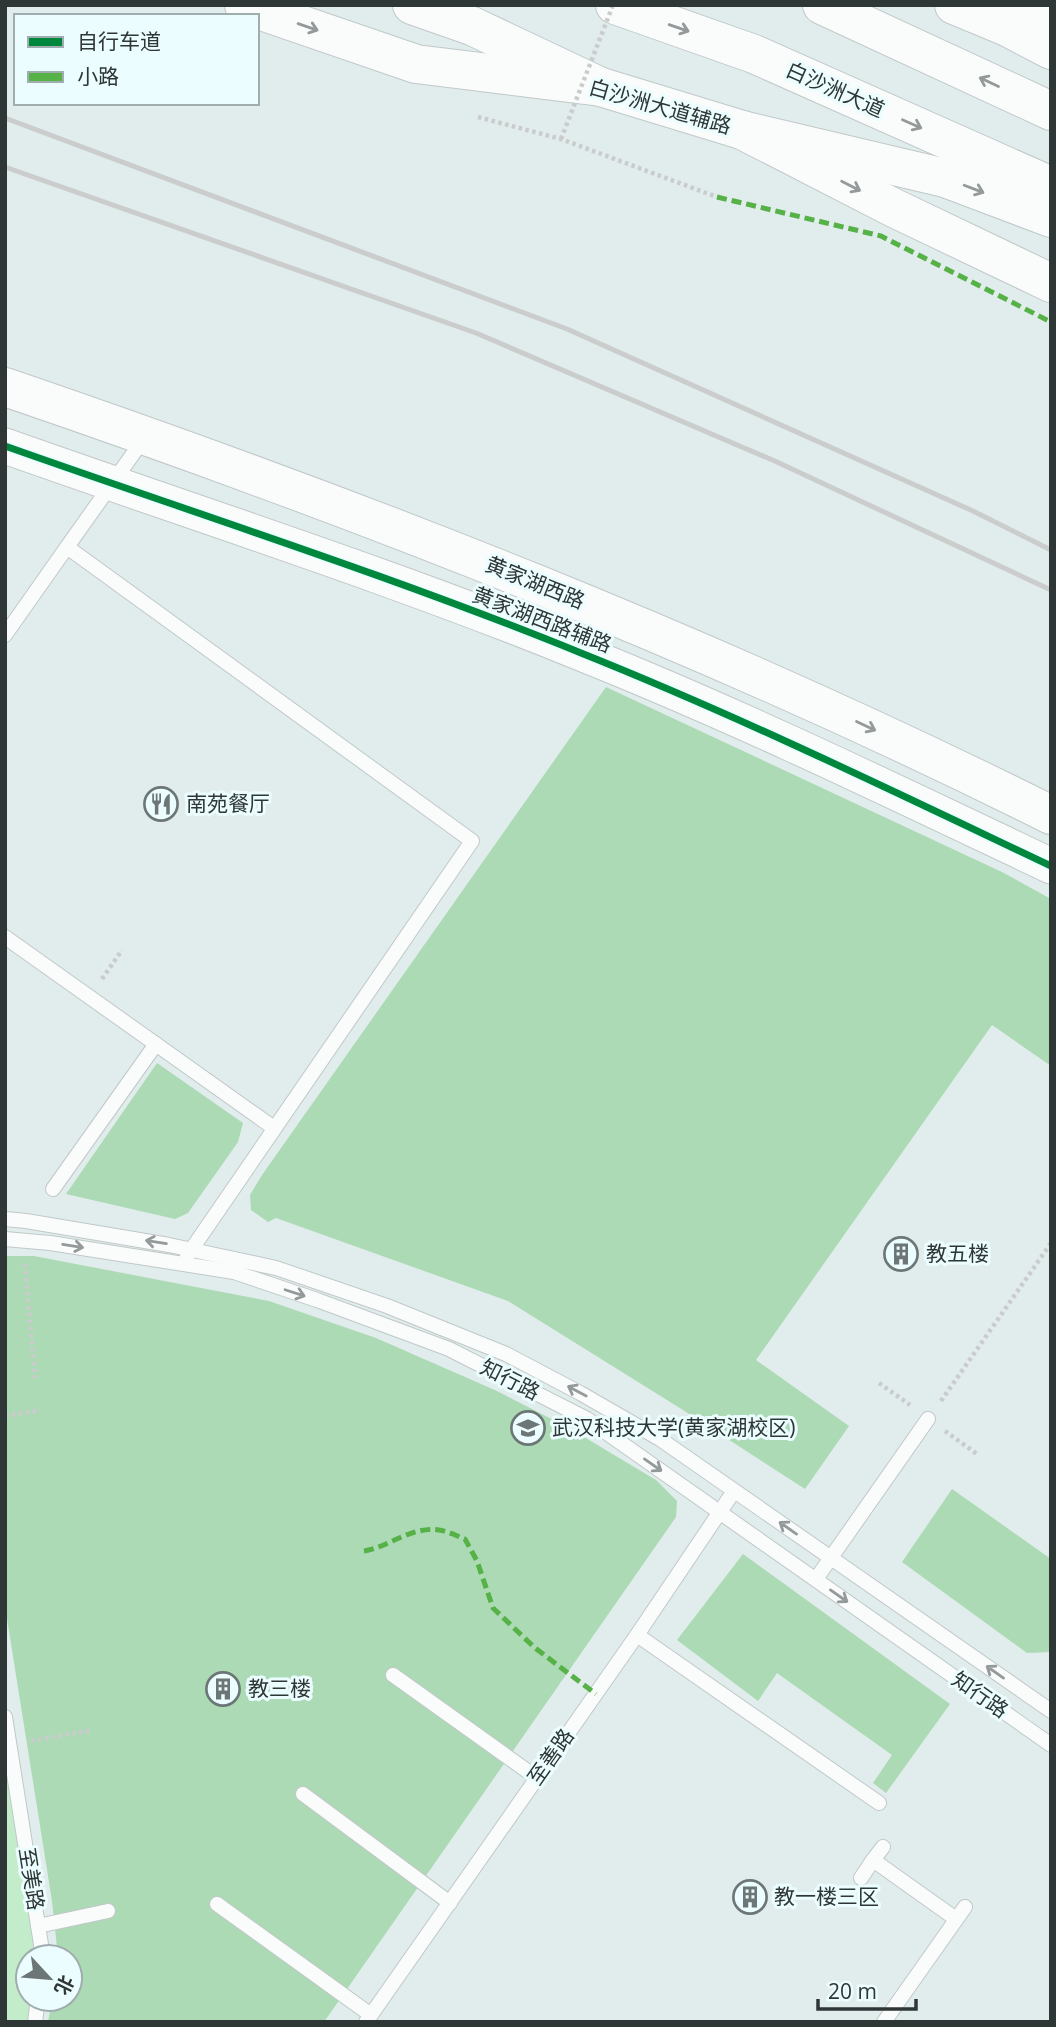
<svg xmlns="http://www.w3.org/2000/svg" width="1056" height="2027" viewBox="0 0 1056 2027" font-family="'Open Sans','Noto Sans SC',sans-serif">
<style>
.green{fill:#c3ecca}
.forest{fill:#acdab5}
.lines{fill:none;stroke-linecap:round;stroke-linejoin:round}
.service-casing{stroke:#c1c8c8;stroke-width:16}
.tertiary-casing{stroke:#c1c8c8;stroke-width:37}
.secondary-casing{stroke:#c1c8c8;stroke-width:40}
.primary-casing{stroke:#c1c8c8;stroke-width:40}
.trunk-casing{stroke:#c1c8c8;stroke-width:40}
.path{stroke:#cacccc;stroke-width:4.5;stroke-dasharray:3.5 3.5;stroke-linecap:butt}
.service{stroke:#fafcfc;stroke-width:14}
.tertiary{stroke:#fafcfc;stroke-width:35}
.secondary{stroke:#fafcfc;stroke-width:38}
.primary{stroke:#fafcfc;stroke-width:38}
.trunk{stroke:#fafcfc;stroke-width:38}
.rail{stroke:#cbcdcd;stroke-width:5}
.path-bridge{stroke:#cacccc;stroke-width:4.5;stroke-dasharray:3.5 3.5;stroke-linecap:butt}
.quiet{stroke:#56b246;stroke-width:5;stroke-dasharray:10 5;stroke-linecap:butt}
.cycleway-casing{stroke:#ebfdfe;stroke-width:11}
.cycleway{stroke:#00873e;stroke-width:7}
.oneway{stroke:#949999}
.labels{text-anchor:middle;stroke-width:6;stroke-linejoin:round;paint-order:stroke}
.street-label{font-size:21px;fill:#2f3636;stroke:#ebfdfe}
.poi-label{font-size:21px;fill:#2f3636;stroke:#ebfdfe;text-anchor:start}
</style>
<rect width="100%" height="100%" fill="#e1ecec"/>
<!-- green -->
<path class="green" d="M5,1717L43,1957H28V1999H38L35,2022H5Z"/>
<!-- forest -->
<g class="forest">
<path d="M606,687L1004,873L1051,899V1066L992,1025L756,1360L849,1426L805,1489L683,1410L508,1301L276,1218L268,1222L251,1210L250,1195L262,1175Z"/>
<path d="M157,1063L243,1123L238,1142L188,1213L175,1219L66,1194Z"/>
<path d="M5,1256H34L269,1301L376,1338L497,1391L569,1428L656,1480L677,1501L676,1517L324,2022H48L52,1999H70V1957H58L52,1901L5,1606Z"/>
<path d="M952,1489L1051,1559V1652L1027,1653L902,1562Z"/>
<path d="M743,1554L950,1704L886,1793L873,1783L892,1755L777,1673L758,1701L677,1640Z"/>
</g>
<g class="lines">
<!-- service casing -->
<g class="service-casing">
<g id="service">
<path d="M67,547L145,437"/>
<path d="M5,635L67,547L472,841L187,1256"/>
<path d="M5,937L274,1128"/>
<path d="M53,1189L156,1044"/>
<path d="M5,1219L26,1221L169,1245L276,1268L387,1306L506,1354L580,1393L660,1439L1051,1711"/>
<path d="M5,1239L50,1243L234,1272L317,1300L449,1349L587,1419L1051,1745"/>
<path d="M816,1579L928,1419"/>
<path d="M637,1635L879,1803"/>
<path d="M393,1675L537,1778"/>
<path d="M5,1717L43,1957"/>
<path d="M303,1794L450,1903"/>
<path d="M883,1847L873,1860L956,1919"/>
<path d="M861,1878L873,1860"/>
<path d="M217,1904L371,2015"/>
<path d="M38,1926L108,1911"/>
<path d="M35,2022L38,1999"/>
<path d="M366,2022L637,1635L734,1491"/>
<path d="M884,2022L965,1907"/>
</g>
</g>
<!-- tertiary casing -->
<g class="tertiary-casing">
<path id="tertiary" d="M5,446C197,514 392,576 581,653C741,717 895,792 1051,866"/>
</g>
<!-- secondary casing -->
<g class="secondary-casing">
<path id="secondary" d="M5,387C362,509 713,646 1051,815"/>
</g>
<!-- primary casing -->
<g class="primary-casing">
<g id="primary">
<path d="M244,5L416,64L601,87L742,130L894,208L1051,283"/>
<path d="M1018,5L1051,19"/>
</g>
</g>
<!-- trunk casing -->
<g class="trunk-casing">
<g id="trunk">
<path d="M412,5L472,26L601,87"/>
<path d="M615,5L754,54L1051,186"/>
<path d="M822,5L1051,111"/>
<path d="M954,5L1007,27L1051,50"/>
<path d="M742,130L945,178L1051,218"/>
</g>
</g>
<!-- path -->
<g class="path">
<path d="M478,117L561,139L717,197"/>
<path d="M102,979L122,950"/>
<path d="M25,1264L35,1378"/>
<path d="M879,1383L910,1405"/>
<path d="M941,1401L1051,1243"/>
<path d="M5,1416L40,1410"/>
<path d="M945,1431L977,1454"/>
<path d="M31,1741L92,1730"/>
</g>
<!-- service -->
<use href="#service" class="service"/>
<!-- tertiary -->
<use href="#tertiary" class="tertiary"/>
<!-- secondary -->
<use href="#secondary" class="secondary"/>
<!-- primary -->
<use href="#primary" class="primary"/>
<!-- trunk -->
<use href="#trunk" class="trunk"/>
<!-- rail -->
<g class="rail">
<path d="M5,118L567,329L973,511L1051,550"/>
<path d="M5,167L476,333L777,462L1051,590"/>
</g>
<!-- path-bridge -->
<path class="path-bridge" d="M561,139L613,5"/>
<!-- quiet -->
<g class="quiet">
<path d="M717,197L881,236L1051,322"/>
<path d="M364,1551C389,1547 411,1526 439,1530C447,1531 457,1536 465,1539L477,1561L493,1608L535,1648L596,1694"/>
</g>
<!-- cycleway casing -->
<g class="cycleway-casing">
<path id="cycleway" d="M5,446C197,514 392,576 581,653C741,717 895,792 1051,866"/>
</g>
<!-- cycleway -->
<use href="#cycleway" class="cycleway"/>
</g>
<!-- one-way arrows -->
<defs><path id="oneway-shaft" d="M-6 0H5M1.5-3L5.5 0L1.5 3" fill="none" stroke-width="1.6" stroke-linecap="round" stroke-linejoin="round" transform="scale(1.75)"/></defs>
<g class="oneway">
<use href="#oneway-shaft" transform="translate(308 27) rotate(19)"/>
<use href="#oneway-shaft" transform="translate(679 28) rotate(19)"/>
<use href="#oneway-shaft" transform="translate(989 82) rotate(-155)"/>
<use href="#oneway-shaft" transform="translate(912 124) rotate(24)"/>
<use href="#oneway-shaft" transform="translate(851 186) rotate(27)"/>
<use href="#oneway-shaft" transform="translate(974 189) rotate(21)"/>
<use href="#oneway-shaft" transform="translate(866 726) rotate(25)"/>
<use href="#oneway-shaft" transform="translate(156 1242) rotate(-171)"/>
<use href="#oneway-shaft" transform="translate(73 1246) rotate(9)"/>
<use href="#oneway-shaft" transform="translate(295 1293) rotate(18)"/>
<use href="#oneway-shaft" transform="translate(577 1391) rotate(-152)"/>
<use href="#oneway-shaft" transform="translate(653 1465) rotate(35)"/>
<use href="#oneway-shaft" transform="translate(788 1528) rotate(-145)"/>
<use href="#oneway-shaft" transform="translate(839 1596) rotate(35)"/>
<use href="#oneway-shaft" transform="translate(995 1672) rotate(-145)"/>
</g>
<!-- icons -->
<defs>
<g id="restaurant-ring" transform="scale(1.75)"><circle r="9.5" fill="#ebfdfe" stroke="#6d7676" stroke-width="1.5"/><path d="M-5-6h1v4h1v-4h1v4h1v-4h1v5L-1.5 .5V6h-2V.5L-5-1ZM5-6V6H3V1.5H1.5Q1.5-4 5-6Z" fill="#6d7676"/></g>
<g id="building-ring" transform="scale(1.75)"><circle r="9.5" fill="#ebfdfe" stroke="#6d7676" stroke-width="1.5"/><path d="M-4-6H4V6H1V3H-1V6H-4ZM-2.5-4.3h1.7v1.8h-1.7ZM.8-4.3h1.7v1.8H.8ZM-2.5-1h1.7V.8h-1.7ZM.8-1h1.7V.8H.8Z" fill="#6d7676"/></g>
<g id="university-ring" transform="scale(1.75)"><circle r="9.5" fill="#ebfdfe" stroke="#6d7676" stroke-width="1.5"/><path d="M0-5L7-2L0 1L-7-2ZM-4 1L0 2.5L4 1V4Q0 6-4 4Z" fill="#6d7676"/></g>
</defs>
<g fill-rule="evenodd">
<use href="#restaurant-ring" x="161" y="804"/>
<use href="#building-ring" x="901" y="1254"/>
<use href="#university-ring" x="528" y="1428"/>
<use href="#building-ring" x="223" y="1689"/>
<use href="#building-ring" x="750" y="1897"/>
</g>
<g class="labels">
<!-- street labels -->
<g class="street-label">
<text transform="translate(835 90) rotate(24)" y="7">白沙洲大道</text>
<text transform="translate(660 107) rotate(16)" y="7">白沙洲大道辅路</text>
<text transform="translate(535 583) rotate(22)" y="7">黄家湖西路</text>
<text transform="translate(542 620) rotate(21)" y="7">黄家湖西路辅路</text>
<text transform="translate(510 1380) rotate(27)" y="7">知行路</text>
<text transform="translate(980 1695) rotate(35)" y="7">知行路</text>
<text transform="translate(551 1757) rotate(-55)" y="7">至善路</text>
<text transform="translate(31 1879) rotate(81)" y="7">至美路</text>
</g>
<!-- poi labels -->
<g class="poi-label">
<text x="186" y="811">南苑餐厅</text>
<text x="926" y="1261">教五楼</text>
<text x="552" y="1435">武汉科技大学(黄家湖校区)</text>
<text x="248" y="1696">教三楼</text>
<text x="774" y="1904">教一楼三区</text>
</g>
</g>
<!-- border -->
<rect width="1056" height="2027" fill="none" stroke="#2f3636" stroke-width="14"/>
<!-- legend -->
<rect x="14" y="14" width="245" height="91" fill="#ebfdfe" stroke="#a0adae" stroke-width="2"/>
<rect x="28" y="37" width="35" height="10" fill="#00873e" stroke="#a0adae" stroke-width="2"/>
<text x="77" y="49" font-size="21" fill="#2f3636">自行车道</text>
<rect x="28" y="72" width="35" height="10" fill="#56b246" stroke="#a0adae" stroke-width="2"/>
<text x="77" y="84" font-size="21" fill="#2f3636">小路</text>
<!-- north arrow -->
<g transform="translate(49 1978) rotate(116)"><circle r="33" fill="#ebfdfe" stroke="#a0adae" stroke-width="2"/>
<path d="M0-5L12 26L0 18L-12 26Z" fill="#6d7676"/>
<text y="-10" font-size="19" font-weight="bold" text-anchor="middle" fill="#2f3636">北</text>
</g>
<!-- scale -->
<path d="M818 1999v10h98v-10" fill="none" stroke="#2f3636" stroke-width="3.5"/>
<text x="828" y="1999" font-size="21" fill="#2f3636" stroke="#ebfdfe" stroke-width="5" paint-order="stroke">20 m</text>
</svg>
